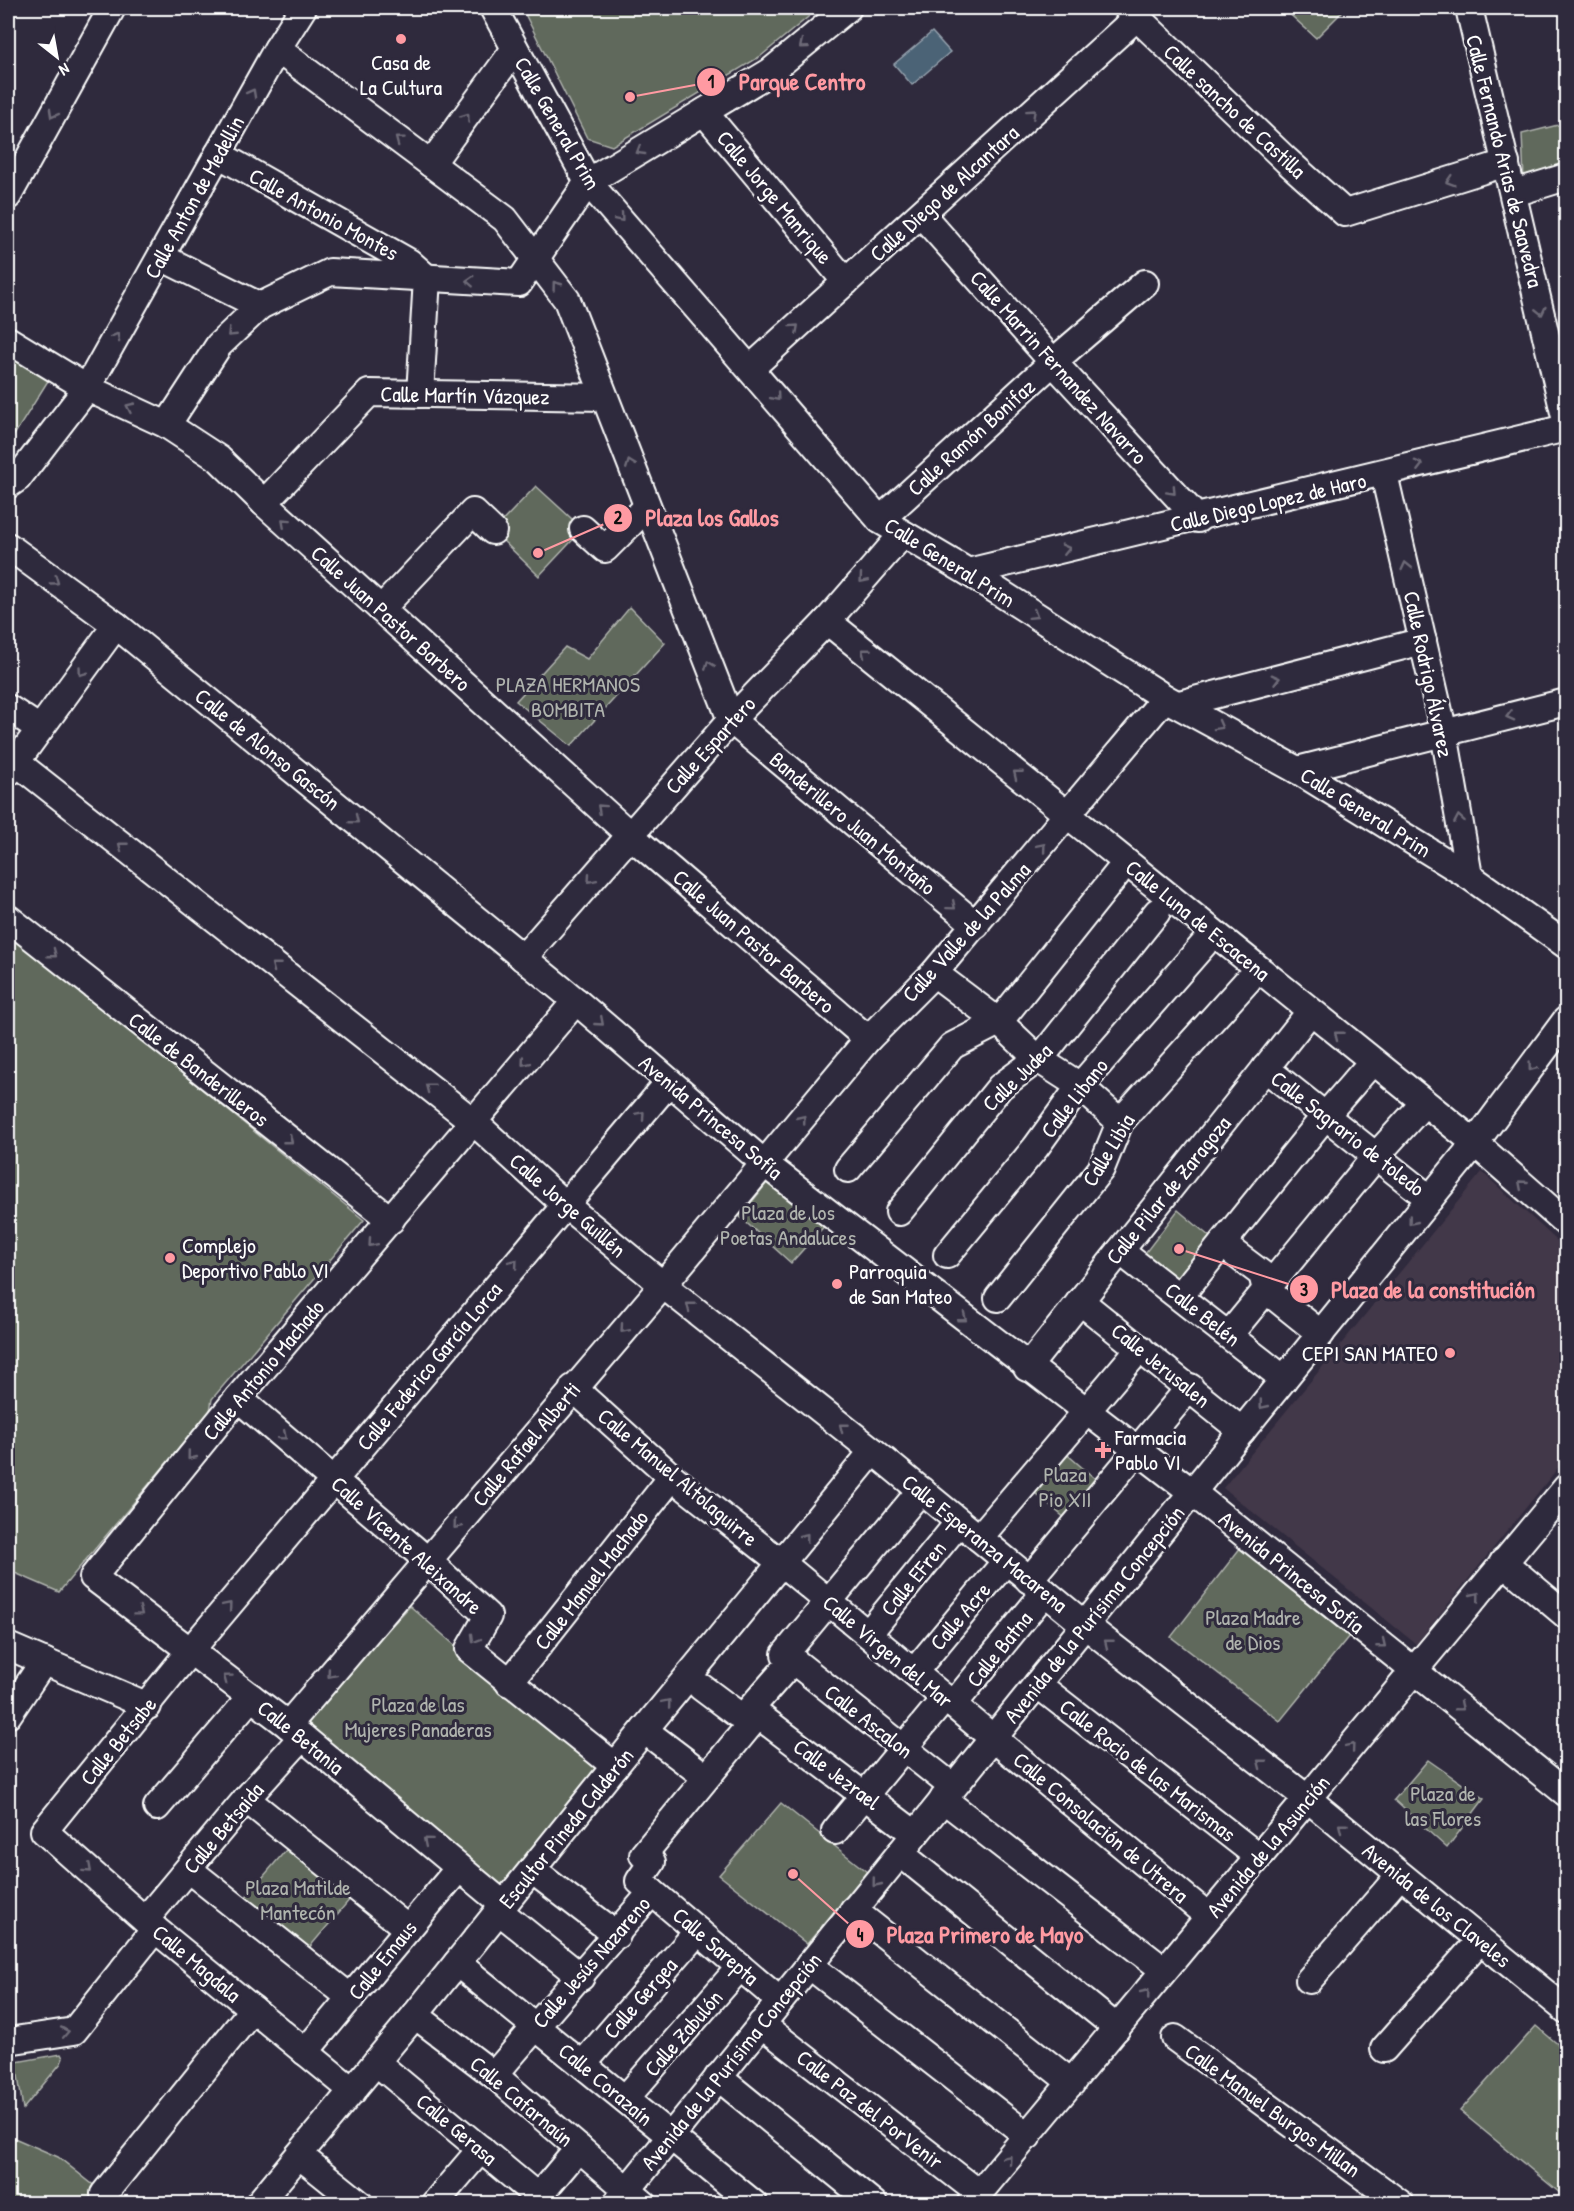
<svg xmlns="http://www.w3.org/2000/svg" width="1574" height="2211" viewBox="0 0 1574 2211" font-family="'Patrick Hand',sans-serif">
<style>
.built{fill:#423748}
.green{fill:#60695c;stroke:#b0b4ae;stroke-width:1.5}
.water{fill:#4c6376;stroke:#94a1ad;stroke-width:1.5}
.lines{fill:none;stroke-linecap:round;stroke-linejoin:round}
.street-casing{stroke:#fff;stroke-width:30}
.street{stroke:#2f2a3d;stroke-width:26}
.oneway{stroke:#6d6a77}
.poi-dot{fill:#ff9aa2;stroke:#2f2a3d;stroke-width:2}
.labels{text-anchor:middle;stroke-width:6;stroke-linejoin:round;paint-order:stroke}
.poi-label{font-size:22px;fill:#fff;stroke:#2f2a3d;text-anchor:start}
.street-label{font-size:22px;fill:#fff;stroke:#2f2a3d}
.park-label{font-size:22px;fill:#b0b4ae;stroke:#2f2a3d}
.leader{fill:none;stroke:#ff9aa2;stroke-width:2}
.callout-dot{fill:#ff9aa2;stroke:#2f2a3d;stroke-width:2}
.mark-label{font-size:18px;text-anchor:middle;font-weight:bold;fill:#111}
.callout-label{font-size:24px;text-anchor:middle;font-weight:bold;fill:#ff9aa2;stroke:#2f2a3d;stroke-width:6;stroke-linejoin:round;paint-order:stroke}
</style>
<rect width="100%" height="100%" fill="#2f2a3d"/>
<filter id="ink" filterUnits="userSpaceOnUse"><feTurbulence type="fractalNoise" baseFrequency=".0167" numOctaves="2"/><feDisplacementMap in="SourceGraphic" scale="12" xChannelSelector="R" yChannelSelector="G"/><feConvolveMatrix kernelMatrix="1 2 1 2 8 2 1 2 1" color-interpolation-filters="sRGB"/></filter>
<g filter="url(#ink)">
<!-- built -->
<path class="built" d="M1482,1172L1566,1249V1458L1416,1644L1223,1488Z"/>
<!-- green -->
<g class="green">
<path d="M522,8H819L761,56L612,146L587,138Z"/>
<path d="M1283,8H1346L1316,38Z"/>
<path d="M1566,123V167L1524,180L1522,134Z"/>
<path d="M8,351L51,376L8,445Z"/>
<path d="M536,486L583,529L539,576L493,531Z"/>
<path d="M630,607L665,643L571,746L516,701L565,647L587,659Z"/>
<path d="M8,933L364,1220L212,1399L210,1411L59,1592L8,1570Z"/>
<path d="M770,1179L828,1222L791,1263L740,1217Z"/>
<path d="M1178,1210L1216,1242L1181,1288L1142,1257Z"/>
<path d="M1062,1450L1100,1483L1072,1524L1030,1489Z"/>
<path d="M1241,1547L1349,1636L1280,1721L1171,1637Z"/>
<path d="M410,1606L597,1770L504,1891L303,1721Z"/>
<path d="M1428,1760L1484,1799L1447,1848L1394,1800Z"/>
<path d="M781,1803L867,1872L807,1944L719,1875Z"/>
<path d="M286,1850L351,1898L308,1949L245,1898Z"/>
<path d="M1536,2026L1566,2051V2198L1460,2111Z"/>
<path d="M61,2054L63,2058L61,2063L23,2109L16,2062Z"/>
<path d="M12,2137L58,2157L116,2203L8,2204V2139Z"/>
</g>
<!-- water -->
<path class="water" d="M932,32L950,52L912,85L894,64Z"/>
<g class="lines">
<!-- street casing -->
<g class="street-casing">
<g id="street">
<path d="M493,8L588,182L880,520L968,572L1165,698L1297,770L1469,876L1566,945"/>
<path d="M1127,8L1286,160L1345,213L1506,163"/>
<path d="M1469,8L1566,421"/>
<path d="M277,49L505,219L567,300L731,720L976,925"/>
<path d="M704,112L846,282"/>
<path d="M218,154L409,262L427,278L420,394"/>
<path d="M431,164L515,49"/>
<path d="M1514,193L1566,177"/>
<path d="M8,196L112,8"/>
<path d="M921,214L1053,362L1198,519"/>
<path d="M161,257L260,306"/>
<path d="M8,340L87,388L167,425L219,459L264,503L630,835L868,1039"/>
<path d="M751,368L1137,17"/>
<path d="M167,425L219,345L260,306L330,272L519,283L588,182L770,72L848,8"/>
<path d="M1384,474L1444,733L1469,876"/>
<path d="M8,485L18,478L87,388L277,49L303,8"/>
<path d="M264,503L369,393L604,397"/>
<path d="M880,520L1053,362L1145,283"/>
<path d="M583,529L605,549L647,507"/>
<path d="M8,546L116,625L576,1001L765,1164L1192,1492L1566,1793"/>
<path d="M968,572L1566,428"/>
<path d="M381,609L473,512L493,531"/>
<path d="M827,621L1475,1143L1566,1223"/>
<path d="M1179,704L1423,641"/>
<path d="M8,708L40,729"/>
<path d="M16,762L475,1123L564,1204L663,1285L873,1451L1085,1625L1308,1799L1566,2010"/>
<path d="M1297,770L1566,702"/>
<path d="M8,773L116,625"/>
<path d="M8,918L391,1220"/>
<path d="M523,958L731,720L827,621L902,535"/>
<path d="M934,973L999,1022L1038,1059L1080,1086L1120,1122"/>
<path d="M1265,1068L1430,1199"/>
<path d="M848,1169L952,1046L999,1022L1117,874"/>
<path d="M899,1212L1000,1087L1043,1055L1157,912"/>
<path d="M1222,1244L1262,1274L1266,1290L1321,1334"/>
<path d="M1120,1251L1284,1379"/>
<path d="M947,1255L1036,1147L1080,1086L1204,944"/>
<path d="M1180,1296L1325,1116L1372,1062"/>
<path d="M998,1298L1101,1169L1120,1122L1248,980"/>
<path d="M1080,1301L1242,1431"/>
<path d="M1229,1335L1376,1156L1424,1103"/>
<path d="M1027,1368L1310,1012"/>
<path d="M573,1388L672,1477L783,1564L1208,1916"/>
<path d="M238,1398L427,1560L488,1616L469,1649L615,1766"/>
<path d="M921,1490L785,1654L953,1787"/>
<path d="M979,1538L1140,1348"/>
<path d="M1503,1562L1566,1615"/>
<path d="M1029,1580L1190,1387"/>
<path d="M868,1634L959,1522"/>
<path d="M8,1646L148,1706"/>
<path d="M914,1672L1006,1561"/>
<path d="M509,1683L672,1477"/>
<path d="M1037,1684L1259,1857"/>
<path d="M701,1687L737,1714L758,1715L915,1834"/>
<path d="M953,1705L1045,1592"/>
<path d="M8,1715L44,1661"/>
<path d="M288,1725L663,1285L868,1039L934,973L1165,698"/>
<path d="M644,1730L706,1777"/>
<path d="M246,1799L408,1929"/>
<path d="M943,1799L1164,1970"/>
<path d="M157,1807L251,1697"/>
<path d="M835,1831L945,1698"/>
<path d="M900,1853L1117,2028"/>
<path d="M188,1869L351,1998"/>
<path d="M532,1870L617,1935"/>
<path d="M652,1892L780,2001"/>
<path d="M504,1905L288,1725L93,1577L238,1398L576,1001"/>
<path d="M853,1910L1072,2083"/>
<path d="M499,1911L581,1977"/>
<path d="M145,1920L246,1799L302,1737"/>
<path d="M457,1963L754,2204"/>
<path d="M809,1965L1028,2136"/>
<path d="M1309,1980L1400,1875"/>
<path d="M415,2015L494,2075L644,2204"/>
<path d="M761,2024L979,2193"/>
<path d="M1175,2038L1401,2204"/>
<path d="M8,2041L74,2031L155,1929"/>
<path d="M1384,2049L1480,1940"/>
<path d="M305,2052L459,1868"/>
<path d="M376,2062L538,2197"/>
<path d="M583,2064L698,1931"/>
<path d="M494,2075L652,1892L639,1881L652,1862L643,1855L758,1715L751,1708L793,1660"/>
<path d="M718,2077L874,2204"/>
<path d="M353,2091L155,1929L44,1831L190,1651L669,1082"/>
<path d="M625,2099L740,1967"/>
<path d="M299,2155L360,2204"/>
<path d="M104,2194L253,2009"/>
<path d="M258,2204L415,2015L644,1730L873,1451"/>
<path d="M434,2204L481,2149"/>
<path d="M532,2204L579,2148"/>
<path d="M616,2204L1475,1143L1566,1020"/>
<path d="M970,2204L1566,1488"/>
</g>
</g>
<!-- street -->
<use href="#street" class="street"/>
</g>
<!-- one-way arrows -->
<defs><path id="oneway-chevron" d="M-2-3.5L2.5 0L-2 3.5" fill="none" stroke-width="1.6" stroke-linecap="round" stroke-linejoin="round" transform="scale(1.5)"/></defs>
<g class="oneway">
<use href="#oneway-chevron" transform="translate(803 45) rotate(140)"/>
<use href="#oneway-chevron" transform="translate(252 93) rotate(-61)"/>
<use href="#oneway-chevron" transform="translate(1032 113) rotate(-42)"/>
<use href="#oneway-chevron" transform="translate(53 114) rotate(119)"/>
<use href="#oneway-chevron" transform="translate(466 117) rotate(-54)"/>
<use href="#oneway-chevron" transform="translate(399 140) rotate(-143)"/>
<use href="#oneway-chevron" transform="translate(640 151) rotate(149)"/>
<use href="#oneway-chevron" transform="translate(1450 181) rotate(163)"/>
<use href="#oneway-chevron" transform="translate(620 218) rotate(49)"/>
<use href="#oneway-chevron" transform="translate(470 281) rotate(-177)"/>
<use href="#oneway-chevron" transform="translate(556 285) rotate(-127)"/>
<use href="#oneway-chevron" transform="translate(1541 311) rotate(77)"/>
<use href="#oneway-chevron" transform="translate(795 328) rotate(-42)"/>
<use href="#oneway-chevron" transform="translate(231 333) rotate(136)"/>
<use href="#oneway-chevron" transform="translate(116 337) rotate(-61)"/>
<use href="#oneway-chevron" transform="translate(776 397) rotate(50)"/>
<use href="#oneway-chevron" transform="translate(130 407) rotate(-155)"/>
<use href="#oneway-chevron" transform="translate(630 464) rotate(-111)"/>
<use href="#oneway-chevron" transform="translate(1419 465) rotate(-14)"/>
<use href="#oneway-chevron" transform="translate(1172 491) rotate(47)"/>
<use href="#oneway-chevron" transform="translate(285 522) rotate(-138)"/>
<use href="#oneway-chevron" transform="translate(1066 549) rotate(-13)"/>
<use href="#oneway-chevron" transform="translate(1406 566) rotate(-103)"/>
<use href="#oneway-chevron" transform="translate(863 579) rotate(131)"/>
<use href="#oneway-chevron" transform="translate(55 581) rotate(36)"/>
<use href="#oneway-chevron" transform="translate(1034 615) rotate(32)"/>
<use href="#oneway-chevron" transform="translate(865 652) rotate(-141)"/>
<use href="#oneway-chevron" transform="translate(709 665) rotate(-111)"/>
<use href="#oneway-chevron" transform="translate(82 672) rotate(126)"/>
<use href="#oneway-chevron" transform="translate(1276 679) rotate(-15)"/>
<use href="#oneway-chevron" transform="translate(1510 716) rotate(166)"/>
<use href="#oneway-chevron" transform="translate(1219 726) rotate(29)"/>
<use href="#oneway-chevron" transform="translate(1017 774) rotate(-141)"/>
<use href="#oneway-chevron" transform="translate(601 808) rotate(-138)"/>
<use href="#oneway-chevron" transform="translate(1459 819) rotate(-100)"/>
<use href="#oneway-chevron" transform="translate(355 820) rotate(39)"/>
<use href="#oneway-chevron" transform="translate(122 846) rotate(-142)"/>
<use href="#oneway-chevron" transform="translate(1042 847) rotate(-50)"/>
<use href="#oneway-chevron" transform="translate(591 879) rotate(131)"/>
<use href="#oneway-chevron" transform="translate(952 906) rotate(40)"/>
<use href="#oneway-chevron" transform="translate(53 954) rotate(38)"/>
<use href="#oneway-chevron" transform="translate(275 966) rotate(-142)"/>
<use href="#oneway-chevron" transform="translate(600 1022) rotate(41)"/>
<use href="#oneway-chevron" transform="translate(1338 1035) rotate(-141)"/>
<use href="#oneway-chevron" transform="translate(525 1062) rotate(130)"/>
<use href="#oneway-chevron" transform="translate(1532 1067) rotate(127)"/>
<use href="#oneway-chevron" transform="translate(429 1087) rotate(-142)"/>
<use href="#oneway-chevron" transform="translate(641 1115) rotate(-49)"/>
<use href="#oneway-chevron" transform="translate(802 1119) rotate(-51)"/>
<use href="#oneway-chevron" transform="translate(289 1140) rotate(38)"/>
<use href="#oneway-chevron" transform="translate(1522 1184) rotate(-139)"/>
<use href="#oneway-chevron" transform="translate(1412 1221) rotate(129)"/>
<use href="#oneway-chevron" transform="translate(372 1243) rotate(131)"/>
<use href="#oneway-chevron" transform="translate(514 1263) rotate(-50)"/>
<use href="#oneway-chevron" transform="translate(690 1306) rotate(-142)"/>
<use href="#oneway-chevron" transform="translate(963 1318) rotate(38)"/>
<use href="#oneway-chevron" transform="translate(624 1329) rotate(131)"/>
<use href="#oneway-chevron" transform="translate(1263 1405) rotate(129)"/>
<use href="#oneway-chevron" transform="translate(843 1427) rotate(-142)"/>
<use href="#oneway-chevron" transform="translate(283 1436) rotate(40)"/>
<use href="#oneway-chevron" transform="translate(191 1456) rotate(129)"/>
<use href="#oneway-chevron" transform="translate(457 1525) rotate(130)"/>
<use href="#oneway-chevron" transform="translate(805 1537) rotate(-51)"/>
<use href="#oneway-chevron" transform="translate(1476 1596) rotate(-51)"/>
<use href="#oneway-chevron" transform="translate(228 1606) rotate(-50)"/>
<use href="#oneway-chevron" transform="translate(139 1612) rotate(37)"/>
<use href="#oneway-chevron" transform="translate(475 1639) rotate(120)"/>
<use href="#oneway-chevron" transform="translate(1108 1643) rotate(-142)"/>
<use href="#oneway-chevron" transform="translate(1382 1644) rotate(39)"/>
<use href="#oneway-chevron" transform="translate(331 1674) rotate(130)"/>
<use href="#oneway-chevron" transform="translate(227 1678) rotate(-143)"/>
<use href="#oneway-chevron" transform="translate(667 1703) rotate(-50)"/>
<use href="#oneway-chevron" transform="translate(1460 1707) rotate(39)"/>
<use href="#oneway-chevron" transform="translate(1351 1747) rotate(-50)"/>
<use href="#oneway-chevron" transform="translate(1261 1763) rotate(-142)"/>
<use href="#oneway-chevron" transform="translate(1342 1827) rotate(-141)"/>
<use href="#oneway-chevron" transform="translate(427 1841) rotate(-140)"/>
<use href="#oneway-chevron" transform="translate(88 1869) rotate(42)"/>
<use href="#oneway-chevron" transform="translate(876 1883) rotate(129)"/>
<use href="#oneway-chevron" transform="translate(1146 1993) rotate(-51)"/>
<use href="#oneway-chevron" transform="translate(65 2032) rotate(-11)"/>
<use href="#oneway-chevron" transform="translate(1008 2159) rotate(-49)"/>
</g>
</g>
<!-- markers -->
<g class="poi-dot">
<circle cx="401" cy="39" r="6"/>
<circle cx="170" cy="1258" r="6"/>
<circle cx="837" cy="1284" r="6"/>
<circle cx="1450" cy="1353" r="6"/>
<path d="M1100 1441h6v6h6v6h-6v6h-6v-6h-6v-6h6z"/>
</g>
<g class="labels">
<!-- poi labels -->
<g class="poi-label">
<text x="401" y="70" text-anchor="middle">Casa de<tspan x="401" dy="25">La Cultura</tspan></text>
<text x="182" y="1253">Complejo<tspan x="182" dy="25">Deportivo Pablo VI</tspan></text>
<text x="849" y="1279">Parroquia<tspan x="849" dy="25">de San Mateo</tspan></text>
<text x="1438" y="1361" text-anchor="end">CEPI SAN MATEO</text>
<text x="1115" y="1445">Farmacia<tspan x="1115" dy="25">Pablo VI</tspan></text>
</g>
<!-- street labels -->
<g class="street-label">
<text transform="translate(1235 111) rotate(43)" y="8">Calle sancho de Castilla</text>
<text transform="translate(558 123) rotate(60)" y="8">Calle General Prim</text>
<text transform="translate(1505 161) rotate(76)" y="8">Calle Fernando Arias de Saavedra</text>
<text transform="translate(944 193) rotate(-42)" y="8">Calle Diego de Alcantara</text>
<text transform="translate(194 197) rotate(-61)" y="8">Calle Anton de Medellin</text>
<text transform="translate(775 197) rotate(50)" y="8">Calle Jorge Manrique</text>
<text transform="translate(324 214) rotate(29)" y="8">Calle Antonio Montes</text>
<text transform="translate(1059 367) rotate(48)" y="8">Calle Marrin Fernandez Navarro</text>
<text transform="translate(465 395) rotate(1)" y="8">Calle Martín Vázquez</text>
<text transform="translate(971 437) rotate(-42)" y="8">Calle Ramón Bonifaz</text>
<text transform="translate(1268 502) rotate(-13)" y="8">Calle Diego Lopez de Haro</text>
<text transform="translate(950 562) rotate(32)" y="8">Calle General Prim</text>
<text transform="translate(391 618) rotate(42)" y="8">Calle Juan Pastor Barbero</text>
<text transform="translate(1429 674) rotate(78)" y="8">Calle Rodrigo Álvarez</text>
<text transform="translate(710 745) rotate(-48)" y="8">Calle Espartero</text>
<text transform="translate(268 749) rotate(39)" y="8">Calle de Alonso Gascón</text>
<text transform="translate(1366 812) rotate(32)" y="8">Calle General Prim</text>
<text transform="translate(853 823) rotate(40)" y="8">Banderillero Juan Montaño</text>
<text transform="translate(1198 920) rotate(39)" y="8">Calle Luna de Escacena</text>
<text transform="translate(966 932) rotate(-48)" y="8">Calle Valle de la Palma</text>
<text transform="translate(754 941) rotate(41)" y="8">Calle Juan Pastor Barbero</text>
<text transform="translate(199 1069) rotate(38)" y="8">Calle de Banderilleros</text>
<text transform="translate(1017 1077) rotate(-44)" y="8">Calle Judea</text>
<text transform="translate(1074 1098) rotate(-52)" y="8">Calle Libano</text>
<text transform="translate(711 1117) rotate(40)" y="8">Avenida Princesa Sofía</text>
<text transform="translate(1348 1133) rotate(38)" y="8">Calle Sagrario de toledo</text>
<text transform="translate(1108 1150) rotate(-59)" y="8">Calle Libia</text>
<text transform="translate(1168 1190) rotate(-51)" y="8">Calle Pilar de Zaragoza</text>
<text transform="translate(568 1205) rotate(41)" y="8">Calle Jorge Guillén</text>
<text transform="translate(1203 1314) rotate(38)" y="8">Calle Belén</text>
<text transform="translate(1161 1365) rotate(39)" y="8">Calle Jerusalen</text>
<text transform="translate(429 1366) rotate(-50)" y="8">Calle Federico García Lorca</text>
<text transform="translate(263 1370) rotate(-50)" y="8">Calle Antonio Machado</text>
<text transform="translate(526 1444) rotate(-50)" y="8">Calle Rafael Alberti</text>
<text transform="translate(678 1477) rotate(40)" y="8">Calle Manuel Altolaguirre</text>
<text transform="translate(985 1543) rotate(39)" y="8">Calle Esperanza Macarena</text>
<text transform="translate(407 1545) rotate(42)" y="8">Calle Vicente Aleixandre</text>
<text transform="translate(1292 1572) rotate(39)" y="8">Avenida Princesa Sofía</text>
<text transform="translate(913 1578) rotate(-51)" y="8">Calle EFren</text>
<text transform="translate(591 1580) rotate(-52)" y="8">Calle Manuel Machado</text>
<text transform="translate(1094 1614) rotate(-51)" y="8">Avenida de la Purísima Concepción</text>
<text transform="translate(960 1616) rotate(-50)" y="8">Calle Acre</text>
<text transform="translate(999 1649) rotate(-51)" y="8">Calle Batna</text>
<text transform="translate(888 1651) rotate(40)" y="8">Calle Virgen del Mar</text>
<text transform="translate(869 1721) rotate(38)" y="8">Calle Ascalon</text>
<text transform="translate(301 1737) rotate(39)" y="8">Calle Betania</text>
<text transform="translate(118 1741) rotate(-51)" y="8">Calle Betsabe</text>
<text transform="translate(1148 1770) rotate(38)" y="8">Calle Rocio de las Marismas</text>
<text transform="translate(837 1774) rotate(37)" y="8">Calle Jezrael</text>
<text transform="translate(1101 1827) rotate(40)" y="8">Calle Consolación de Utrera</text>
<text transform="translate(223 1828) rotate(-50)" y="8">Calle Betsaida</text>
<text transform="translate(566 1828) rotate(-51)" y="8">Escultor Pineda Calderón</text>
<text transform="translate(1268 1846) rotate(-50)" y="8">Avenida de la Asunción</text>
<text transform="translate(1437 1905) rotate(39)" y="8">Avenida de los Claveles</text>
<text transform="translate(716 1946) rotate(41)" y="8">Calle Sarepta</text>
<text transform="translate(382 1960) rotate(-51)" y="8">Calle Emaus</text>
<text transform="translate(591 1962) rotate(-49)" y="8">Calle Jesús Nazareno</text>
<text transform="translate(197 1963) rotate(40)" y="8">Calle Magdala</text>
<text transform="translate(640 1998) rotate(-49)" y="8">Calle Gergea</text>
<text transform="translate(683 2033) rotate(-49)" y="8">Calle Zabulón</text>
<text transform="translate(731 2061) rotate(-51)" y="8">Avenida de la Purísima Concepción</text>
<text transform="translate(606 2084) rotate(40)" y="8">Calle Corazaín</text>
<text transform="translate(522 2101) rotate(40)" y="8">Calle Cafarnaún</text>
<text transform="translate(870 2109) rotate(38)" y="8">Calle Paz del PorVenir</text>
<text transform="translate(1273 2110) rotate(36)" y="8">Calle Manuel Burgos Millan</text>
<text transform="translate(457 2129) rotate(40)" y="8">Calle Gerasa</text>
</g>
<!-- park labels -->
<g class="park-label">
<text x="568" y="692">PLAZA HERMANOS<tspan x="568" dy="25">BOMBITA</tspan></text>
<text x="788" y="1220">Plaza de los<tspan x="788" dy="25">Poetas Andaluces</tspan></text>
<text x="1065" y="1482">Plaza<tspan x="1065" dy="25">Pio XII</tspan></text>
<text x="1253" y="1625">Plaza Madre<tspan x="1253" dy="25">de Dios</tspan></text>
<text x="418" y="1712">Plaza de las<tspan x="418" dy="25">Mujeres Panaderas</tspan></text>
<text x="1443" y="1801">Plaza de<tspan x="1443" dy="25">las Flores</tspan></text>
<text x="298" y="1895">Plaza Matilde<tspan x="298" dy="25">Mantecón</tspan></text>
</g>
</g>
<!-- callouts -->
<path class="leader" d="M630 97L711 82M538 553L618 518M1179 1249L1304 1289M793 1874L860 1934"/>
<g class="callout-dot">
<circle cx="630" cy="97" r="6"/>
<circle cx="538" cy="553" r="6"/>
<circle cx="1179" cy="1249" r="6"/>
<circle cx="793" cy="1874" r="6"/>
<circle cx="711" cy="82" r="15"/>
<circle cx="618" cy="518" r="15"/>
<circle cx="1304" cy="1289" r="15"/>
<circle cx="860" cy="1934" r="15"/>
</g>
<g class="mark-label">
<text x="711" y="88">1</text>
<text x="618" y="524">2</text>
<text x="1304" y="1296">3</text>
<text x="860" y="1941">4</text>
</g>
<g class="callout-label">
<text x="802" y="90">Parque Centro</text>
<text x="712" y="526">Plaza los Gallos</text>
<text x="1433" y="1298">Plaza de la constitución</text>
<text x="985" y="1943">Plaza Primero de Mayo</text>
</g>
<!-- margin -->
<rect width="1574" height="2211" fill="none" stroke="#2f2a3d" stroke-width="30"/>
<rect x="15" y="15" width="1544" height="2181" fill="none" stroke="#fff" stroke-width="2" filter="url(#ink)"/>
<!-- north arrow -->
<g transform="translate(57 57) rotate(149)" stroke="#2f2a3d" stroke-width="4.5" paint-order="stroke">
<path d="M0-4.5L10 22L0 15L-10 22Z" fill="#ffffff"/>
<text y="-9" font-size="16" font-weight="bold" text-anchor="middle" fill="#ffffff">N</text>
</g>
</svg>
